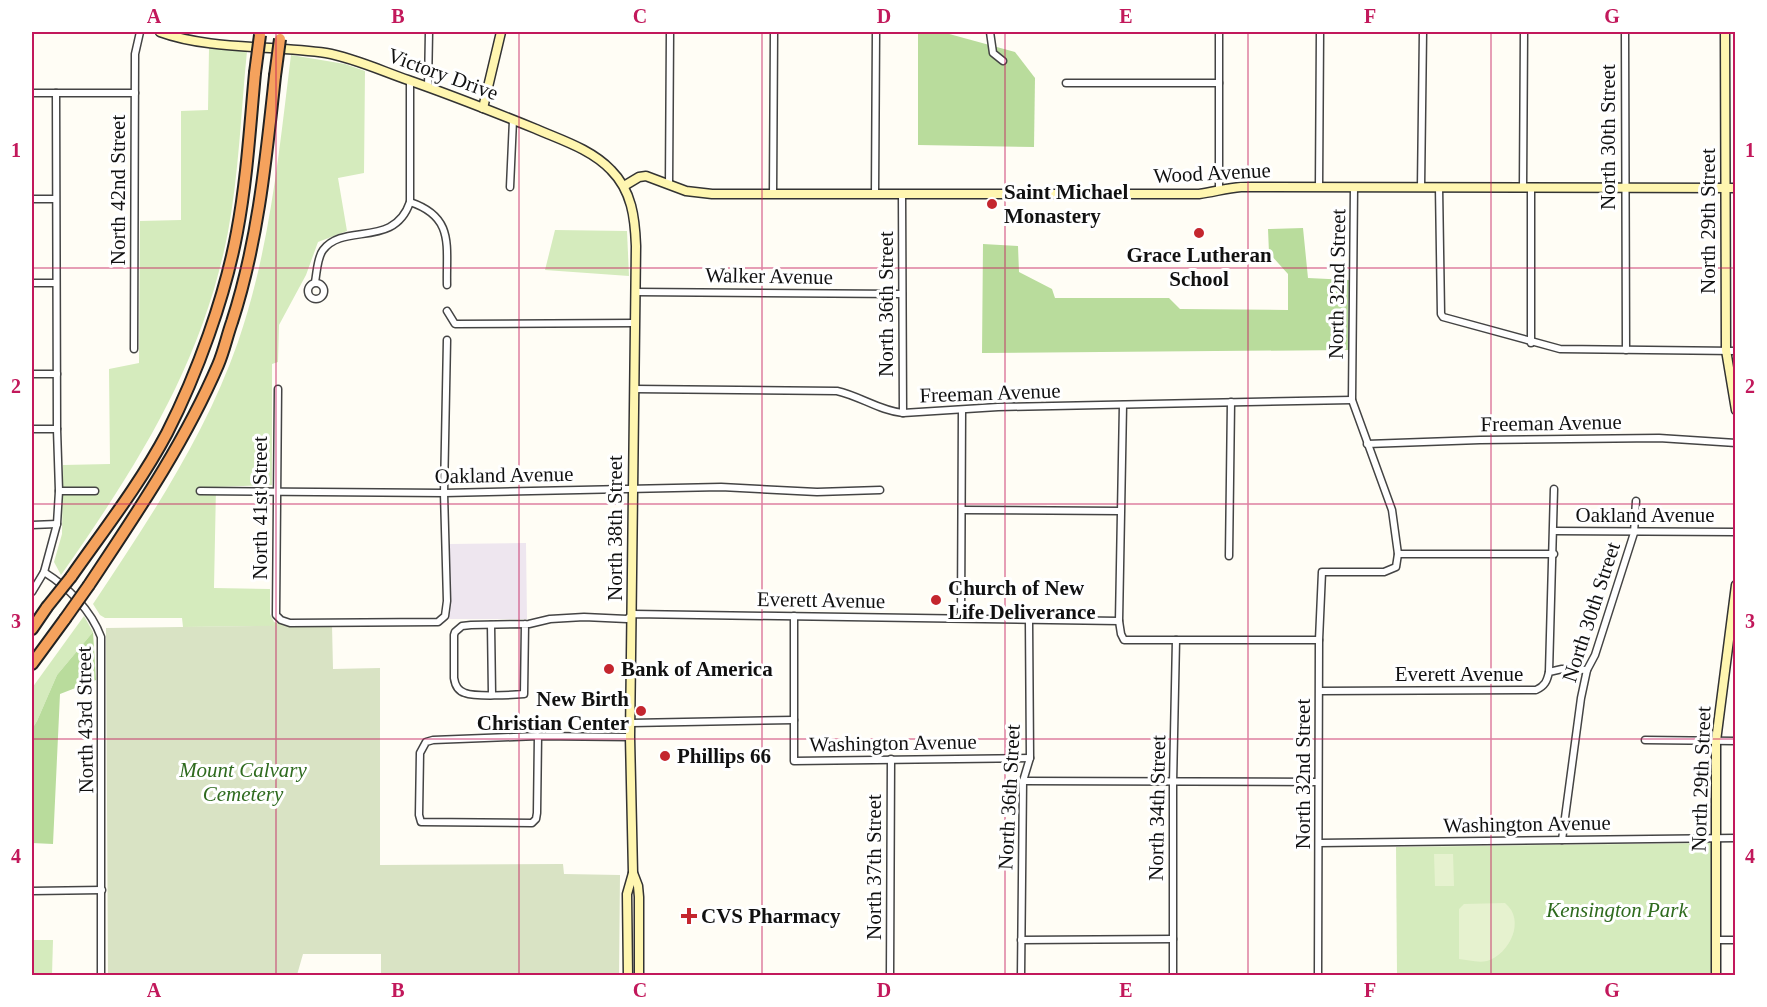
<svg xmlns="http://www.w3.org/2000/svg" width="1767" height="1007" viewBox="0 0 1767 1007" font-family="'Times New Roman',serif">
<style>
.industrial{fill:#eee6ef}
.green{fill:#d5ebbd}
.forest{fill:#b9dc9c}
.cemetery{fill:#d9e3c4}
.pitch{fill:#e6f2cf}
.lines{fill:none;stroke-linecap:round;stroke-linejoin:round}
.street-casing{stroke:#444;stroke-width:9}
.secondary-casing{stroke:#333;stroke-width:11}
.highway-casing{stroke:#222;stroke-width:14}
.street{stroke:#fff;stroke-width:6}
.secondary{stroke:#fff6b0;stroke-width:8}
.highway{stroke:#f5a25d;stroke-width:10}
.highway-bridge-casing{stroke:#222;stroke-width:14;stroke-linecap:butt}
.highway-bridge{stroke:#f5a25d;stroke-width:10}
.grid{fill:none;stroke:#c2185b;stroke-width:1.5;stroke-opacity:0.55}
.poi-dot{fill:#c4262e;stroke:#fff;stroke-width:2}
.labels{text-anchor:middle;stroke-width:6;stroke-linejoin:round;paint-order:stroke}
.street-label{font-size:21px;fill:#111;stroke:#fff}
.poi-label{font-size:21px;font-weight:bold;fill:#111;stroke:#fff;text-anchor:start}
.park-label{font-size:21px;font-style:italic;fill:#2f6b1f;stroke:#fff}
.neatline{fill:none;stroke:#c2185b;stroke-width:2}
.grid-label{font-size:20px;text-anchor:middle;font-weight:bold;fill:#c2185b}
</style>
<rect width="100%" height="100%" fill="#fffdf5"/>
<!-- industrial -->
<path class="industrial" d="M526,543L527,619H447L449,613L450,544Z"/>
<!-- green -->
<g class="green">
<path d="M209,48L247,51C241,111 239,173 228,232C202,365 137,466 61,575L54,562L62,534L63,465L110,464L109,369L139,363L140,221L181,220V111L208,110Z"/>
<path d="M291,55L345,64L365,71L364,173L338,178L347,231L318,242L306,275L279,325L278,362L272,364V485L216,487L214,588L270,589V614L274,622L285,626L183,627L182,618H105L100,615L93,604C148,521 205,437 238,342C270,249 279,152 291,55Z"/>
<path d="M555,230L627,231L629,276L545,270Z"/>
<path d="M84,616L93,632L57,675L37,721L32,729V688Z"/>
<path d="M1710,843L1712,845V966L1710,975H1397L1396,847Z"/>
<path d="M32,940H53L52,975H32Z"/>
</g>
<!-- forest -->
<g class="forest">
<path d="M918,32H942L1015,52L1035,78L1034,147L918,145Z"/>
<path d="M1303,228L1308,278L1349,280L1348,350L982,353L983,244L1018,246L1019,272L1052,289L1055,298H1169L1180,309L1288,310V274L1269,253L1268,229Z"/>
<path d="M93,632L96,680L60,694L53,844L32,843V729L37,721L57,675Z"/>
</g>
<!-- cemetery -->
<path class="cemetery" d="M332,625L333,669L380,668V865L563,864L564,874L620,875L619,975H381V954H303L297,975H108L106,628Z"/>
<!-- pitch -->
<g class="pitch">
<path d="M1434,854H1453L1454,886H1435Z"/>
<path d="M1505,903C1526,920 1510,954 1487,961C1478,963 1468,960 1459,959V909L1464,904Z"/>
</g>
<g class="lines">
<!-- street casing -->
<g class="street-casing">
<g id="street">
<path d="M990,32L993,53L1003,61"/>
<path d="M1219,32V189"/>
<path d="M1625,32L1626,350"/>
<path d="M1066,83H1219"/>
<path d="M428,87L429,32"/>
<path d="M32,93H135"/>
<path d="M669,185L670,32"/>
<path d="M510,187L513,120"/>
<path d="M1319,187L1320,32"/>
<path d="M1421,187L1423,32"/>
<path d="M1439,187L1441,314L1443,317L1560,349L1736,351"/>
<path d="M1523,187L1524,32"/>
<path d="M773,194L774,32"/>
<path d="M875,194L876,32"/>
<path d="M902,195L903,413"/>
<path d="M32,199H55"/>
<path d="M410,202C455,217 446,246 447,285"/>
<path d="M315,282C317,272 317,258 323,250C344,222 394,249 410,202V81"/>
<circle cx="316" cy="291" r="8"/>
<path d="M32,283H56"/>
<path d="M635,292L902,294"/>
<path d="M447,311L455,324L635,323"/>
<path d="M1531,343V187"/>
<path d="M134,349L135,54L140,32"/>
<path d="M32,374H57"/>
<path d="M278,389L276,615L281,620L290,623L438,622L445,616L447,601L444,493L447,340"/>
<path d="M634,389L837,391C860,396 880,411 903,413L998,407L1352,400"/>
<path d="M1123,405L1119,621L1121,634L1124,640H1319"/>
<path d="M32,429H57"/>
<path d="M1367,444L1480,440L1659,438L1736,443"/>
<path d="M59,491H95"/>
<path d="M200,491L444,493L721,487L817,492L880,490"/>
<path d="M962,510L1120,511"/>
<path d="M32,525L57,524"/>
<path d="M1554,531L1736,532"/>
<path d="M1398,554H1554"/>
<path d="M1229,556L1231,402"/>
<path d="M44,572C68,587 91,610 101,637V976"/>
<path d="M32,592L44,572L57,524L59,491L57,429L56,93"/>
<path d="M794,616V761L1030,758"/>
<path d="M961,618L962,410"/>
<path d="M525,624L524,694C513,695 475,697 465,693C458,691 455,685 454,678V635L455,632L462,626L471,625L529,624L550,619L584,617L627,619L633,614L1119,621"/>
<path d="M491,625L492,694"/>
<path d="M1549,672L1554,489"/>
<path d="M1320,691L1536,690C1545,686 1547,681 1549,672L1562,669L1587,670"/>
<path d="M631,723L794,720"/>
<path d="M538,736L537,813L536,819L532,823L421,822L419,815L420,753L426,742L433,740L538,736L630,737"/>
<path d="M1645,740L1736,741"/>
<path d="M1023,781L1318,782"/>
<path d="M1562,840L1581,698L1587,670L1595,655L1634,533L1636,501"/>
<path d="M1319,843L1736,838"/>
<path d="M32,891L102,890"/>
<path d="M1021,940L1173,939"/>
<path d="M1716,940H1736"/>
<path d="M890,976L891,759"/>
<path d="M1021,976L1023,781L1030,758L1029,621"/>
<path d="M1173,976V783L1176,640"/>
<path d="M1318,976L1319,640L1322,572H1384L1396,567L1398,554L1392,510L1352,400L1354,187"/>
</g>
</g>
<!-- secondary casing -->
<g class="secondary-casing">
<g id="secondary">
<path d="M160,32C209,50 273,45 326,53C354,58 382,71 408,80C451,95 494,112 536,129C561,140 591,149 611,170C632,191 635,218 636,246L630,737L633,873L638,886L639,897V976"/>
<path d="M1725,32L1726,350L1736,410"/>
<path d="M483,108L501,32"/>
<path d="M624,186L639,177L646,176L686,191L712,194H1199C1214,192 1227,188 1241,187L1736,188"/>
<path d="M628,976L627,894L633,873"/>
<path d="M1716,976V741L1736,585"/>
</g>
</g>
<!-- highway casing -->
<g class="highway-casing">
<g id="highway">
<path d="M71,577C104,530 140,484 167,433C197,374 225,297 237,232C247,179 250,126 255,73"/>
<path d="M89,585C136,514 184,444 218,365C224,351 227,336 232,322C258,242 266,159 275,76"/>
<path d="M32,629L47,607"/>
<path d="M32,664L65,619"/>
</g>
</g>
<!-- street -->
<use href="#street" class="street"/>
<!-- secondary -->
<use href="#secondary" class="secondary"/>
<!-- highway -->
<use href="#highway" class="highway"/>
<!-- highway-bridge casing -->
<g class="highway-bridge-casing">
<g id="highway-bridge">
<path d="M255,73L260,35"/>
<path d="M275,76L280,39"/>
<path d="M47,607L71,577"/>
<path d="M65,619L89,585"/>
</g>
</g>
<!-- highway-bridge -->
<use href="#highway-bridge" class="highway-bridge"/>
</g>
<!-- grid -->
<path class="grid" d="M276,32V976M519,32V976M762,32V976M1005,32V976M1248,32V976M1491,32V976M32,268H1736M32,504H1736M32,739H1736"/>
<!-- markers -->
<g class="poi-dot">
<circle cx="992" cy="204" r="6"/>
<circle cx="1199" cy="233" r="6"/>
<circle cx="936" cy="600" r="6"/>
<circle cx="609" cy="669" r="6"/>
<circle cx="641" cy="711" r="6"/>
<circle cx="665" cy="756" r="6"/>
<path d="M686 907h6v6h6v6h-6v6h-6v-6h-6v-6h6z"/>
</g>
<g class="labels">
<!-- street labels -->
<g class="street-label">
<text transform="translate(443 74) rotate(20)" y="7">Victory Drive</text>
<text transform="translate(1608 137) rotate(-90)" y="7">North 30th Street</text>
<text transform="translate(1212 173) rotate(-3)" y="7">Wood Avenue</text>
<text transform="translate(118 190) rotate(-90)" y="7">North 42nd Street</text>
<text transform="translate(1708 221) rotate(-90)" y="7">North 29th Street</text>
<text transform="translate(769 276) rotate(1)" y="7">Walker Avenue</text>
<text transform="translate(1337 284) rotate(-89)" y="7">North 32nd Street</text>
<text transform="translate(886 304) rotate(-90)" y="7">North 36th Street</text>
<text transform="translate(990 393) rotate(-2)" y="7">Freeman Avenue</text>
<text transform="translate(1551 423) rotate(-1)" y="7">Freeman Avenue</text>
<text transform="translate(504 475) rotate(-1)" y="7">Oakland Avenue</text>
<text transform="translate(260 508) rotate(-90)" y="7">North 41st Street</text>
<text x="1645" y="522">Oakland Avenue</text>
<text transform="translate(615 528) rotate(-90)" y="7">North 38th Street</text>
<text transform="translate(821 600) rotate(1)" y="7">Everett Avenue</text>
<text transform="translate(1591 612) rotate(-72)" y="7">North 30th Street</text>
<text x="1459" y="681">Everett Avenue</text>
<text transform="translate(85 720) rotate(-91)" y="7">North 43rd Street</text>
<text transform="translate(893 743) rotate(-1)" y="7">Washington Avenue</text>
<text transform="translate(1303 774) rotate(-90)" y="7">North 32nd Street</text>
<text transform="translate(1701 779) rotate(-88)" y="7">North 29th Street</text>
<text transform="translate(1009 797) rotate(-87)" y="7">North 36th Street</text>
<text transform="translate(1157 808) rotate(-89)" y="7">North 34th Street</text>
<text transform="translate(1527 824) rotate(-1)" y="7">Washington Avenue</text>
<text transform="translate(874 867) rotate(-90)" y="7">North 37th Street</text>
</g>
<!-- poi labels -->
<g class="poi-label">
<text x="1004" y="199">Saint Michael<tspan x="1004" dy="24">Monastery</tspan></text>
<text x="1199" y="262" text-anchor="middle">Grace Lutheran<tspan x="1199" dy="24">School</tspan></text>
<text x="948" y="595">Church of New<tspan x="948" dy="24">Life Deliverance</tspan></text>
<text x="621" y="676">Bank of America</text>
<text x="629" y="706" text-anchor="end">New Birth<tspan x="629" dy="24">Christian Center</tspan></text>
<text x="677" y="763">Phillips 66</text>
<text x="701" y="923">CVS Pharmacy</text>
</g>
<!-- park labels -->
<g class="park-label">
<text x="243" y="777">Mount Calvary<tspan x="243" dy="24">Cemetery</tspan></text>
<text x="1617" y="917">Kensington Park</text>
</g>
</g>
<!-- border -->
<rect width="1767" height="1007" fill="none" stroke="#ffffff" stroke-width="66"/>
<rect x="33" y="33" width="1701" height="941" class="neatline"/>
<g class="grid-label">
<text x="154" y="23">A</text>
<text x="398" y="23">B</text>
<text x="640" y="23">C</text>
<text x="884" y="23">D</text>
<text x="1126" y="23">E</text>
<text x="1370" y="23">F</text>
<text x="1612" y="23">G</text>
<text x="16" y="157">1</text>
<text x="1750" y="157">1</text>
<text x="16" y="393">2</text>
<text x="1750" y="393">2</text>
<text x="16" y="628">3</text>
<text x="1750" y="628">3</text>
<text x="16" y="863">4</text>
<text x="1750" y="863">4</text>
<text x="154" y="997">A</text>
<text x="398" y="997">B</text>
<text x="640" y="997">C</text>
<text x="884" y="997">D</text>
<text x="1126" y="997">E</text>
<text x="1370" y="997">F</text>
<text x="1612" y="997">G</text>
</g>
</svg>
